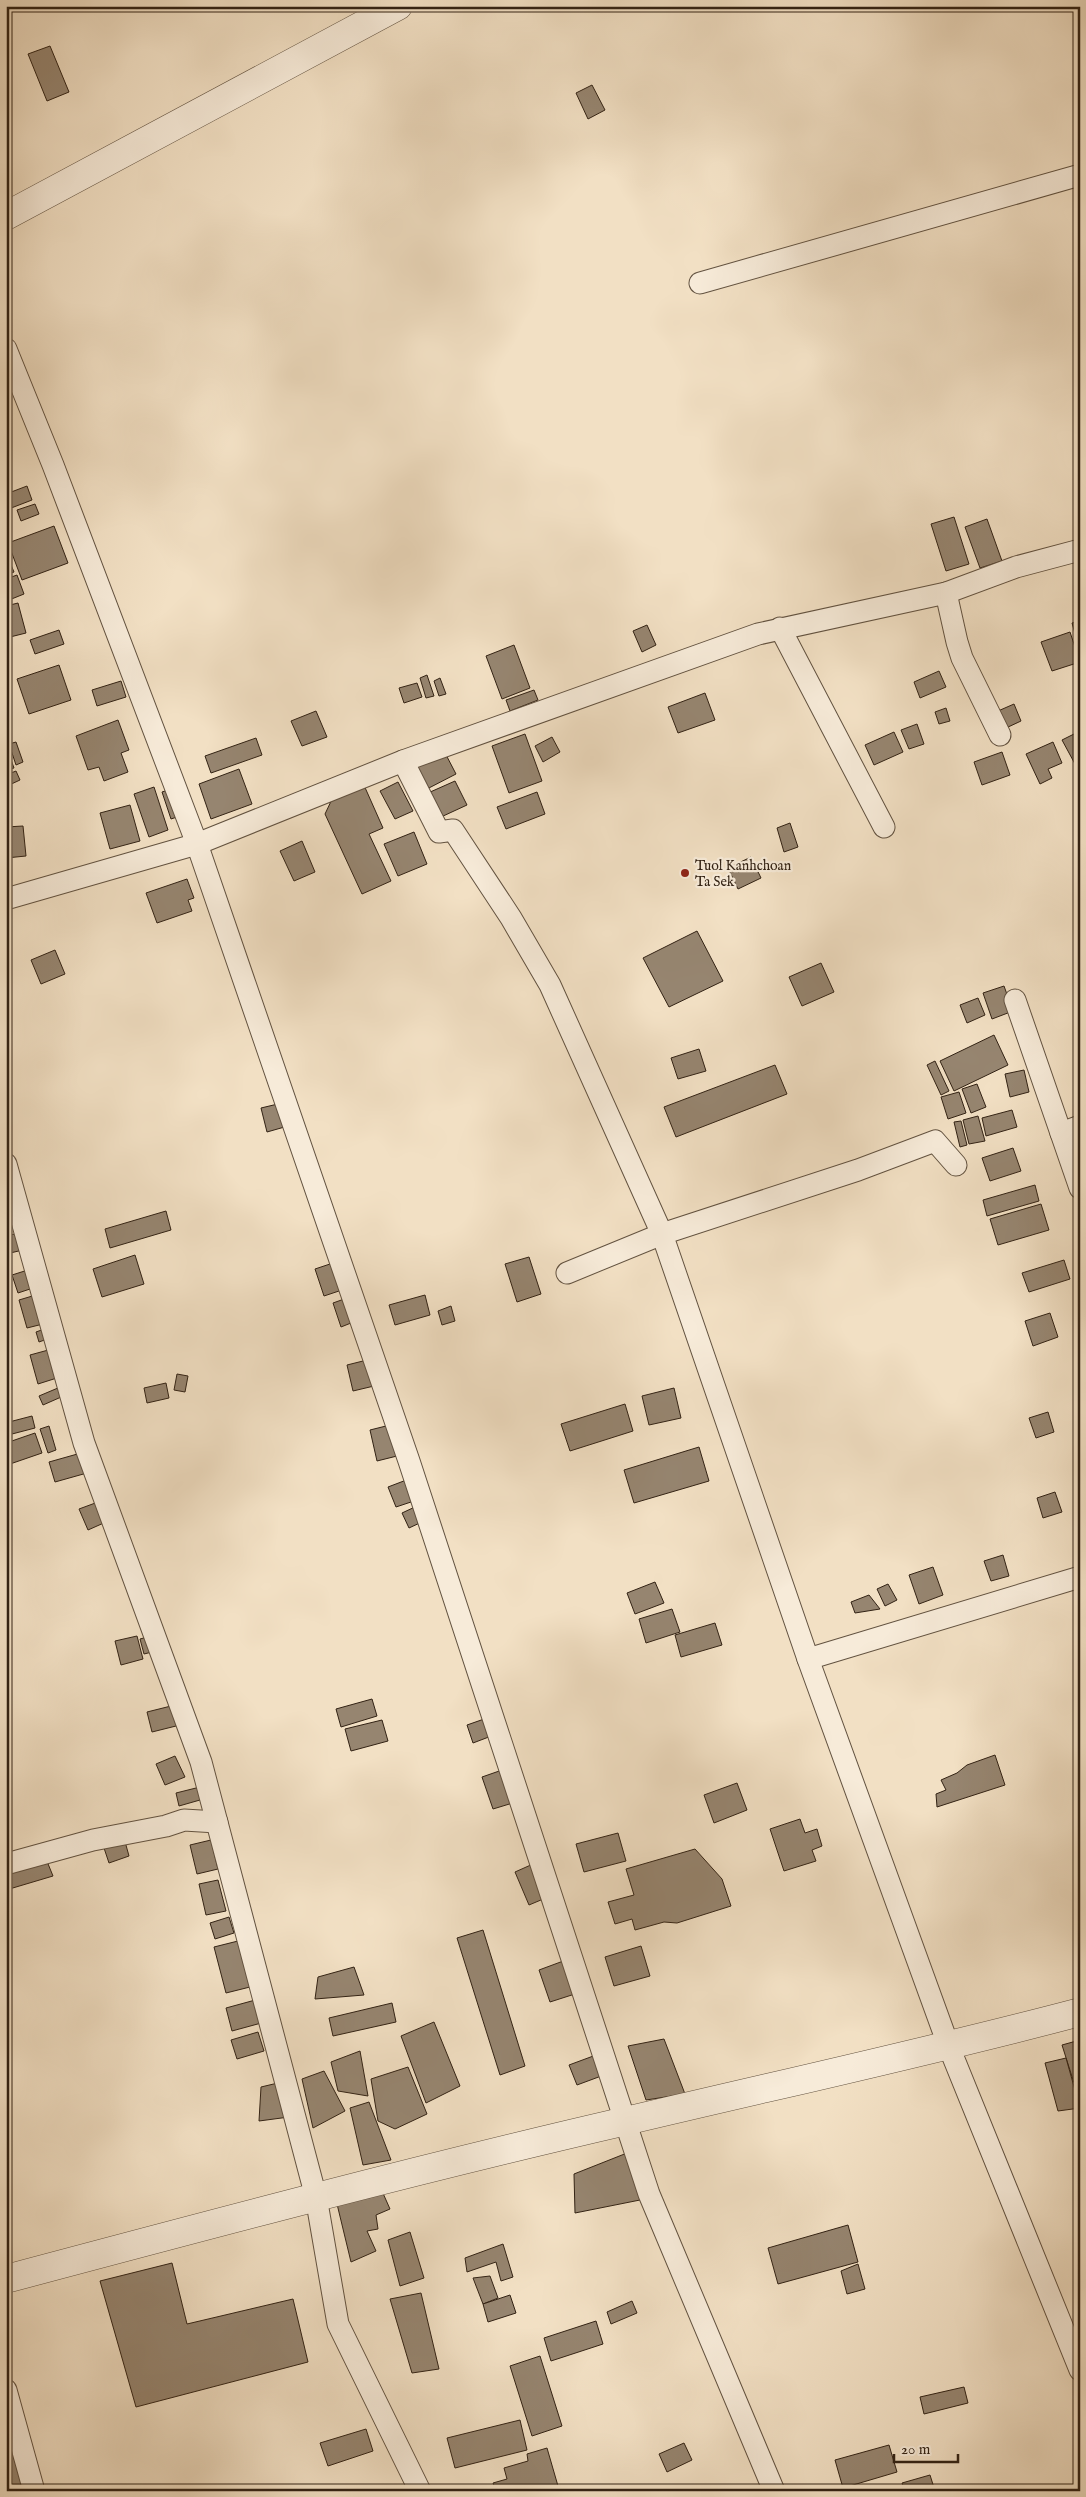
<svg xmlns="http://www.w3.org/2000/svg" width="1086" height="2497" viewBox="0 0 1086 2497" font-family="'IM FELL English',serif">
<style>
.building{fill:#968570;stroke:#322214}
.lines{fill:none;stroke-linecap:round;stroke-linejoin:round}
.minor-casing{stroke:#625240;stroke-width:23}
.tertiary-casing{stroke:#625240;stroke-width:29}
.minor{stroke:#f7ebd9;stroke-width:21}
.tertiary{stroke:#f7ebd9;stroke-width:28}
.poi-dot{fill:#8f2418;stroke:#f7ebd9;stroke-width:2}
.labels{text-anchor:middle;stroke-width:4.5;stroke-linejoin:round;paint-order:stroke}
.poi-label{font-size:14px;fill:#322214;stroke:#f7ebd9;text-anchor:start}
</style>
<rect width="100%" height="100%" fill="#f2e0c4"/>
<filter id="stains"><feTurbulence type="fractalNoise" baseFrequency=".004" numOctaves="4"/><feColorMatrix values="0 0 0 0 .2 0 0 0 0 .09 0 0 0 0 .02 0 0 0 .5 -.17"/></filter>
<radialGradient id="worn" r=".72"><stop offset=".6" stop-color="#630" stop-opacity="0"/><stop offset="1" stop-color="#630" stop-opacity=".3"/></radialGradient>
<!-- building -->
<g class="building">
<path d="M50,46L69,92L47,101L28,54Z"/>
<path d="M592,85L605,110L588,119L576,93Z"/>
<path d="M27,486L32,500L6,510V494Z"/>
<path d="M35,504L39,514L21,521L17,510Z"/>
<path d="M954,517L969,564L946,571L931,524Z"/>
<path d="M987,519L1002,561L980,568L965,527Z"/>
<path d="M54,526L68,563L22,580L8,543Z"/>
<path d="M6,553L14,572L6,575Z"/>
<path d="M17,575L24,594L9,600L6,592V579Z"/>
<path d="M18,603L26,633L6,638V606Z"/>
<path d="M1080,621V651L1072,623Z"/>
<path d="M647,625L656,645L642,652L633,631Z"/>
<path d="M59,630L64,644L35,654L30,640Z"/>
<path d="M1070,632L1080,662L1052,671L1041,642Z"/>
<path d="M514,645L530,688L502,699L486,656Z"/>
<path d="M59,665L71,700L29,714L17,679Z"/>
<path d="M939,671L946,687L920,698L914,682Z"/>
<path d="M427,675L434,696L426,698L420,678Z"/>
<path d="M440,678L446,694L439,696L434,681Z"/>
<path d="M121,681L126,697L97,706L92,690Z"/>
<path d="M417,683L422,697L404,703L399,688Z"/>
<path d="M534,690L538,700L510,711L506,700Z"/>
<path d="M705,693L715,720L678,733L668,707Z"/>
<path d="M1014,704L1021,721L1006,728L998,711Z"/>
<path d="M946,708L950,721L939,724L935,712Z"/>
<path d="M316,711L327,737L302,746L291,721Z"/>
<path d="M118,720L129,750L121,753L128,772L104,781L99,767L88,770L76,736Z"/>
<path d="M917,724L924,744L909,749L901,730Z"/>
<path d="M894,732L903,752L874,765L865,745Z"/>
<path d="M525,734L542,781L509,793L492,746Z"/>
<path d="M1074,734L1080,744V762L1075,764L1062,740Z"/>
<path d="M552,737L560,752L543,762L535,746Z"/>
<path d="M256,738L262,755L211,773L205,756Z"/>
<path d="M16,742L23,762L16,765L9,744Z"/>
<path d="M1053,742L1062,763L1048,769L1052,778L1040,784L1026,754Z"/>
<path d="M6,746L14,768L6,770Z"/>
<path d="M443,749L456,774L425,790L412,764Z"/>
<path d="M1002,752L1010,775L982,785L974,762Z"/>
<path d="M239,769L252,804L211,819L199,784Z"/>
<path d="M16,771L20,780L7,786L6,775Z"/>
<path d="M455,781L467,805L441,817L428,793Z"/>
<path d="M398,782L413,811L395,819L380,791Z"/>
<path d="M363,783L383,828L369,834L391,881L362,894L325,814L334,795Z"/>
<path d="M154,787L168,830L149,837L134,794Z"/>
<path d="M171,789L180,816L171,819L162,792Z"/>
<path d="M537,792L545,814L506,829L497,807Z"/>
<path d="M130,805L140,841L110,849L100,813Z"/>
<path d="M790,823L798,847L784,852L777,828Z"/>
<path d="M23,826L26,856L6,858V827Z"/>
<path d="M414,832L427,864L398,876L384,844Z"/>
<path d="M302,841L315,872L294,881L280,851Z"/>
<path d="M751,857L761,878L738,889L728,868Z"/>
<path d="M187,879L194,898L188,900L192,911L157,923L146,893Z"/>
<path d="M697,931L723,981L669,1007L643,958Z"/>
<path d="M55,950L65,974L41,984L31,960Z"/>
<path d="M821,963L834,992L802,1006L789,977Z"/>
<path d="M1004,986L1013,1011L992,1019L983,993Z"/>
<path d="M978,998L985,1015L967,1023L960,1005Z"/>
<path d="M994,1035L1008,1065L954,1091L940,1061Z"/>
<path d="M699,1049L706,1071L678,1079L671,1058Z"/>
<path d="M935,1061L949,1091L941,1095L927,1065Z"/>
<path d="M775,1065L787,1094L676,1137L664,1107Z"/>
<path d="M1024,1070L1029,1092L1010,1097L1005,1074Z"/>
<path d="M977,1084L986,1107L971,1113L962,1089Z"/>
<path d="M959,1092L966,1113L948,1119L941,1097Z"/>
<path d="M282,1103L288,1126L267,1132L261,1108Z"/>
<path d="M1012,1110L1017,1127L986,1136L982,1118Z"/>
<path d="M978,1116L985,1141L969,1144L963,1120Z"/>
<path d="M961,1121L967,1145L960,1147L954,1122Z"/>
<path d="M1013,1148L1021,1171L990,1181L982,1158Z"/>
<path d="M1035,1185L1039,1201L987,1216L983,1200Z"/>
<path d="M1041,1204L1049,1230L998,1245L990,1219Z"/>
<path d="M166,1211L171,1230L110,1248L105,1229Z"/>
<path d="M23,1232L27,1249L6,1254V1236Z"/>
<path d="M135,1255L144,1284L102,1297L93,1269Z"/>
<path d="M529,1257L541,1294L517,1302L505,1264Z"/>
<path d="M1064,1260L1070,1279L1029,1292L1022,1273Z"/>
<path d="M336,1262L345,1289L324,1296L315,1269Z"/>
<path d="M31,1269L36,1287L18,1293L12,1275Z"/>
<path d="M39,1294L47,1323L27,1328L19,1300Z"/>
<path d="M425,1295L430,1315L395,1325L389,1305Z"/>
<path d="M347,1298L356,1321L341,1327L333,1303Z"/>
<path d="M451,1306L455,1321L442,1325L438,1311Z"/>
<path d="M1050,1313L1058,1337L1033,1346L1025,1321Z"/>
<path d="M47,1328L50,1338L39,1342L36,1332Z"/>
<path d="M52,1349L60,1377L38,1384L30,1355Z"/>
<path d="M367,1360L374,1386L353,1391L347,1365Z"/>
<path d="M177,1374L188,1376L185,1392L174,1390Z"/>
<path d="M166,1383L169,1398L147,1403L144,1388Z"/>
<path d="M65,1385L68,1394L43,1405L39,1396Z"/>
<path d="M674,1388L681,1418L649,1425L642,1396Z"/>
<path d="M625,1404L633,1431L570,1451L561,1424Z"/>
<path d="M1048,1412L1054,1432L1036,1438L1029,1418Z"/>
<path d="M32,1416L35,1428L12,1434L9,1422Z"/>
<path d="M394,1424L401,1455L377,1461L370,1430Z"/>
<path d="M49,1426L56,1450L48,1453L40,1429Z"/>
<path d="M35,1433L42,1453L10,1464L6,1453V1443Z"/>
<path d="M699,1447L709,1481L634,1503L624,1470Z"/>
<path d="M81,1453L87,1473L55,1482L49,1462Z"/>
<path d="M409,1479L417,1500L396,1507L388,1487Z"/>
<path d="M1055,1492L1062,1512L1043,1518L1037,1498Z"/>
<path d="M98,1502L106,1522L88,1530L79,1509Z"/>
<path d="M417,1506L424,1521L409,1528L402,1513Z"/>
<path d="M1003,1555L1009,1576L991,1581L984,1561Z"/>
<path d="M933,1567L943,1595L919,1604L909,1575Z"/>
<path d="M655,1582L664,1603L635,1614L627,1593Z"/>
<path d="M888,1584L897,1600L885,1606L877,1589Z"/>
<path d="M869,1595L880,1609L855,1613L851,1602Z"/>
<path d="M672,1609L680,1632L646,1643L639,1619Z"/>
<path d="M715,1623L722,1645L681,1657L675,1635Z"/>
<path d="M137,1636L143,1659L121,1665L115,1641Z"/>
<path d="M151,1636L156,1651L144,1654L140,1639Z"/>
<path d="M372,1699L377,1716L341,1727L336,1709Z"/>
<path d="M175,1705L180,1725L152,1732L147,1712Z"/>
<path d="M487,1718L494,1735L473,1743L467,1725Z"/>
<path d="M382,1720L388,1741L351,1751L345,1729Z"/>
<path d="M995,1755L1005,1785L937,1807L936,1794L946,1790L941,1780L957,1773L967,1765Z"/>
<path d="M175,1756L185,1777L165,1785L156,1764Z"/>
<path d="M505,1769L516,1802L493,1809L482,1777Z"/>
<path d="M737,1783L747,1810L714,1823L704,1795Z"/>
<path d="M204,1786L207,1798L179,1806L176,1793Z"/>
<path d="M800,1819L805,1833L817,1829L822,1846L812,1850L816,1861L784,1871L770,1829Z"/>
<path d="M618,1833L626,1861L584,1872L576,1844Z"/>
<path d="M124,1838L129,1856L109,1863L103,1845Z"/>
<path d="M211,1840L218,1869L197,1874L190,1845Z"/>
<path d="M695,1849L722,1879L731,1906L677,1923L664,1922L635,1930L632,1919L615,1924L608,1902L634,1895L626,1869Z"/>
<path d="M44,1854L53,1876L6,1890V1869Z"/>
<path d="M533,1864L548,1897L529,1905L515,1872Z"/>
<path d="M218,1880L226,1911L206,1915L199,1884Z"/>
<path d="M229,1917L234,1933L215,1939L210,1923Z"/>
<path d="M483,1930L525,2066L500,2075L457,1938Z"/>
<path d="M238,1941L250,1987L226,1993L214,1947Z"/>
<path d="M641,1946L650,1976L614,1986L605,1957Z"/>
<path d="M566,1960L578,1993L550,2002L539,1970Z"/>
<path d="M354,1967L364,1995L315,1999L318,1977Z"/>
<path d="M259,1999L265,2022L232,2031L226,2008Z"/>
<path d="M392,2003L396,2022L333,2036L329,2018Z"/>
<path d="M434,2022L460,2086L426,2103L401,2036Z"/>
<path d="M258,2032L264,2051L237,2059L231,2040Z"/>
<path d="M664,2039L685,2094L646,2100L628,2046Z"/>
<path d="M1080,2040V2102L1062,2045Z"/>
<path d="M360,2051L368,2096L338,2091L331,2062Z"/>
<path d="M596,2055L604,2075L577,2085L569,2065Z"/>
<path d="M1066,2058L1080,2108L1058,2111L1045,2063Z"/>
<path d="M408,2067L427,2114L395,2129L378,2121L371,2079Z"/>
<path d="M324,2071L345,2111L313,2128L302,2079Z"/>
<path d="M282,2082L289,2117L259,2121L261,2087Z"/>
<path d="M369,2102L391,2160L363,2165L350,2108Z"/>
<path d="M627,2153L640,2200L575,2213L574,2174Z"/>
<path d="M382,2191L390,2209L376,2215L378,2229L367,2231L376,2251L351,2262L337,2204Z"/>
<path d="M848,2225L858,2262L778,2284L768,2248Z"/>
<path d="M410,2232L424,2278L400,2286L388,2240Z"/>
<path d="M503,2244L513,2277L501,2281L496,2262L467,2272L465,2258Z"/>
<path d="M172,2263L187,2324L293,2299L308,2362L136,2407L100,2281Z"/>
<path d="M858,2264L865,2289L847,2294L841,2271Z"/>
<path d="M490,2276L498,2298L483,2304L473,2278Z"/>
<path d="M421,2293L439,2369L412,2373L390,2299Z"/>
<path d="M510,2295L516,2313L488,2322L483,2304Z"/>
<path d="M632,2301L637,2313L611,2324L607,2312Z"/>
<path d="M596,2321L603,2344L551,2361L544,2338Z"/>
<path d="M540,2356L562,2426L532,2436L510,2366Z"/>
<path d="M964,2387L968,2403L924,2414L920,2397Z"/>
<path d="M520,2420L527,2450L455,2468L447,2438Z"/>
<path d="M366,2429L373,2451L328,2466L320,2443Z"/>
<path d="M6,2438H8L22,2485L6,2490Z"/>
<path d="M684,2443L692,2460L667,2472L659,2454Z"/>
<path d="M889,2445L897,2472L843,2488L835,2460Z"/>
<path d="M547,2448L558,2486L541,2491H496L493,2483L507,2479L504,2468L528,2461L527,2454Z"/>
<path d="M930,2475L935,2491H905L902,2483Z"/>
</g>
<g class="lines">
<!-- minor casing -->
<g class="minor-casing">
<g id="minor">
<path d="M700,283L1080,175"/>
<path d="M6,349L53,465L197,844L409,1461L649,2194L774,2491"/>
<path d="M946,593L957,642L962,658L1000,735"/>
<path d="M780,628L884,827"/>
<path d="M403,761L439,832L453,830L511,918L550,985L662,1234L808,1659L949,2047L1080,2370"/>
<path d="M6,899L197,844L403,761L758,634L946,593L1016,567L1080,550"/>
<path d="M1015,1000L1080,1188"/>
<path d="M1061,1133L1080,1126"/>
<path d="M6,1164L84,1443L201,1762L316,2197L338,2324L420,2491"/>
<path d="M567,1273L662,1234L858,1170L935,1141L956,1165"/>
<path d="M808,1659L1080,1577"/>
<path d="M6,1864L93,1840L166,1826L184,1820L217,1822"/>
<path d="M6,2390L34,2491"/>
</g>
</g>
<!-- tertiary casing -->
<g class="tertiary-casing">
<g id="tertiary">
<path d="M6,216L398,6"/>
<path d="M6,2279C212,2224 418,2169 626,2121C777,2085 929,2052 1080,2012"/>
</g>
</g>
<!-- minor -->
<use href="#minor" class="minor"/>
<!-- tertiary -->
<use href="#tertiary" class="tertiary"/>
</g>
<!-- markers -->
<circle class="poi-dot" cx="685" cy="873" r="5"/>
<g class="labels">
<!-- poi labels -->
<g class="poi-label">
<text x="695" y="870">Tuol Kanhchoan<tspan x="695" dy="16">Ta Sek</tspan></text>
</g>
</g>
<!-- margin -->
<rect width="1086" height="2497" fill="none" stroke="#f2e0c4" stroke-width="25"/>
<rect x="8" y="8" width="1071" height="2482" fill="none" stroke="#322214" stroke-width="2.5"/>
<rect x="12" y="12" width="1061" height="2472" fill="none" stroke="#322214"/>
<!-- scale -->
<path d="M894 2454v8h64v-8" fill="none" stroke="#322214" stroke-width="2.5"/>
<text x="901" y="2454" font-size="15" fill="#322214" stroke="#f7ebd9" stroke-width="4" paint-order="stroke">20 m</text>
<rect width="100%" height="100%" filter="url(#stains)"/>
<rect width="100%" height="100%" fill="url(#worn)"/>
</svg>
